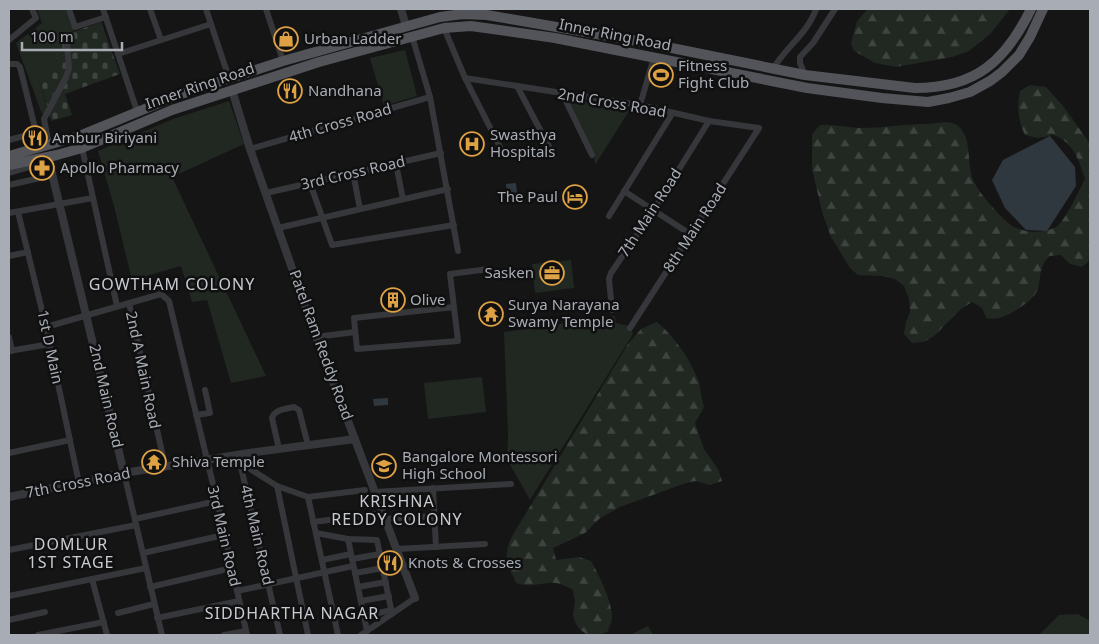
<svg xmlns="http://www.w3.org/2000/svg" width="1099" height="644" viewBox="0 0 1099 644" font-family="'Noto Sans',sans-serif">
<style>
.green{fill:#212822}
.forest{fill:url(#forest-firs)}
.cemetery{fill:url(#cemetery-stones)}
.water{fill:#2f383e}
.lines{fill:none;stroke-linecap:round;stroke-linejoin:round}
.minor{stroke:#36373b;stroke-width:6}
.tertiary{stroke:#36373b;stroke-width:8}
.primary{stroke:#53545a;stroke-width:10}
.labels{text-anchor:middle;stroke-width:5;stroke-linejoin:round;paint-order:stroke}
.street-label{font-size:15px;fill:#a8adb5;stroke:#101011}
.poi-label{font-size:15px;fill:#a8adb5;stroke:#101011;text-anchor:start}
.neighbourhood-label{font-size:16px;letter-spacing:1px;fill:#c9cbd2;stroke:#101011}
</style>
<defs>
<pattern id="forest-firs" width="22" height="20" patternUnits="userSpaceOnUse" patternTransform="scale(1.25)"><rect width="22" height="20" fill="#212822"/><path d="M5 1l3.5 6h-7zM16 11l3.5 6h-7z" fill="#3e4440"/></pattern>
<pattern id="cemetery-stones" width="16" height="16" patternUnits="userSpaceOnUse" patternTransform="scale(1.25)"><rect width="16" height="16" fill="#212822"/><path d="M2 7V4a2 2 0 0 1 4 0v3zM10 15v-3a2 2 0 0 1 4 0v3z" fill="#3e4440"/></pattern>
</defs>
<rect width="100%" height="100%" fill="#151516"/>
<!-- green -->
<g class="green">
<path d="M37,9H66L74,31L52,39L58,57L39,79L47,110L42,114L16,43L42,23Z"/>
<path d="M405,50L417,96L384,106L370,58Z"/>
<path d="M568,98L629,111L595,165L594,154Z"/>
<path d="M229,101L244,144L172,177L266,376L231,383L207,300L192,302L181,266L132,280L114,206L98,151L173,119Z"/>
<path d="M571,260L574,288L535,293L532,264Z"/>
<path d="M615,316L616,323L629,326L633,334L530,500L507,459L508,435L504,332Z"/>
<path d="M482,377L486,412L428,419L424,383Z"/>
<path d="M1078,614L1090,621V635H1039L1059,615Z"/>
<path d="M648,626L653,635H630Z"/>
</g>
<!-- forest -->
<g class="forest">
<path d="M868,9H1010L991,33L969,51L952,57L896,67L875,63L854,51L851,44L857,21Z"/>
<path d="M1030,85L1046,87L1064,107L1090,144V260L1082,267L1070,264L1061,255L1049,256C1038,270 1042,272 1038,288C1036,300 1010,315 999,318C995,319 991,318 987,319L982,308L972,302L961,309L934,336L924,342L912,343L904,334L906,322L910,312L909,299L904,286L895,279L882,276L858,275L850,268L831,237L823,215L812,169V134L820,125C834,124 847,128 861,128C883,128 904,124 925,124C934,124 947,120 955,124C973,133 966,162 973,180C978,192 1001,218 1012,226C1023,233 1044,234 1056,227C1064,223 1080,189 1085,179C1078,158 1074,142 1051,134L1050,136L1037,138L1025,135C1018,120 1017,108 1020,91Z"/>
<path d="M657,322C674,336 690,359 698,380C701,388 701,398 704,407L695,423L704,449L718,469L722,481L710,485L696,481L686,483L620,507L599,519L585,533L553,548L556,560L579,557L591,561C599,575 613,603 612,619C611,623 609,627 608,631C592,641 576,633 573,614C573,610 575,606 575,602C575,598 573,594 573,590C547,574 540,591 516,583C508,564 503,558 511,538L628,344L641,329Z"/>
</g>
<!-- cemetery -->
<path class="cemetery" d="M101,22L120,74L65,94L72,115L51,121L39,79L58,57L52,39Z"/>
<!-- water -->
<g class="water">
<path d="M1050,136L1075,167L1076,186L1047,231L1026,230L1005,208L992,180L1003,160Z"/>
<path d="M516,183L518,202L508,203L506,184Z"/>
<path d="M388,398V405L374,406L373,399Z"/>
</g>
<g class="lines">
<!-- minor -->
<g class="minor">
<path d="M69,9L75,27L106,17"/>
<path d="M103,9L137,111"/>
<path d="M150,9L161,40"/>
<path d="M206,9L229,78"/>
<path d="M266,9L283,61"/>
<path d="M444,28L465,78L501,149"/>
<path d="M412,36L430,97L458,251"/>
<path d="M9,40L36,18L32,9"/>
<path d="M118,54L211,24"/>
<path d="M9,64H17L20,67L35,128L34,132L31,134L9,140"/>
<path d="M773,69C785,48 808,33 816,9"/>
<path d="M805,75L800,63V57L813,43L835,9"/>
<path d="M465,78L640,105L709,121L759,128L630,328"/>
<path d="M517,86L554,156"/>
<path d="M562,93L592,155"/>
<path d="M640,105L654,57"/>
<path d="M49,145L44,119L66,77L69,69L67,44"/>
<path d="M82,148L117,306"/>
<path d="M250,149L430,97"/>
<path d="M396,164L403,199"/>
<path d="M353,173L360,209"/>
<path d="M310,183L332,245L454,225"/>
<path d="M9,185L53,175"/>
<path d="M624,191L690,234"/>
<path d="M266,193L441,153"/>
<path d="M18,212L46,327L79,483"/>
<path d="M9,213L93,198"/>
<path d="M609,216L672,114"/>
<path d="M278,228L448,189"/>
<path d="M9,256L28,252"/>
<path d="M129,303L165,466"/>
<path d="M454,307L354,318L357,349L458,341L450,274L489,269"/>
<path d="M612,310L609,279L611,273L653,211L709,121"/>
<path d="M46,327L161,294L169,301L217,501L247,635"/>
<path d="M9,337L12,351"/>
<path d="M316,337L355,332"/>
<path d="M9,351L50,344"/>
<path d="M196,415L210,413L205,390"/>
<path d="M279,449L272,418C275,409 286,409 294,407L299,410L308,445"/>
<path d="M9,453L70,440"/>
<path d="M230,456L277,486L308,497L365,490"/>
<path d="M240,463L280,635"/>
<path d="M124,473L162,635"/>
<path d="M277,486L308,635"/>
<path d="M433,488L436,547"/>
<path d="M375,492L511,484"/>
<path d="M308,497L338,635"/>
<path d="M135,519L217,501"/>
<path d="M385,519L435,516"/>
<path d="M313,522L376,514"/>
<path d="M316,533L348,539L377,540L392,614"/>
<path d="M348,539L367,631"/>
<path d="M397,549L485,544"/>
<path d="M9,550L136,525"/>
<path d="M143,553L224,535"/>
<path d="M352,559L380,554"/>
<path d="M322,560L351,554"/>
<path d="M355,573L383,568"/>
<path d="M92,579L107,635"/>
<path d="M150,587L232,568"/>
<path d="M358,587L386,582"/>
<path d="M237,591L353,566"/>
<path d="M9,596L146,568"/>
<path d="M361,601L389,596"/>
<path d="M118,613L154,604"/>
<path d="M364,616L392,610"/>
<path d="M157,618L239,601"/>
<path d="M9,620L45,612"/>
<path d="M38,635L104,622"/>
<path d="M224,635L246,631"/>
<path d="M361,635L415,598"/>
</g>
<!-- tertiary -->
<g class="tertiary">
<path d="M401,9L406,26"/>
<path d="M232,90L250,149L318,342L415,598"/>
<path d="M48,157L124,473"/>
<path d="M9,172L29,166L36,160"/>
<path d="M9,497L124,473L249,453L355,439"/>
</g>
<!-- primary -->
<g class="primary">
<path d="M9,156L79,136L181,94L283,61L440,17L463,14L487,15L632,40L805,75L915,88C975,88 1005,62 1031,9"/>
<path d="M9,165L57,155L82,148L172,110L319,62L444,28L471,26L555,38L807,88L882,98L928,102L949,98L970,92L990,81L1002,72L1019,55L1030,37L1043,9"/>
</g>
</g>
<!-- icons -->
<defs>
<g id="shop-ring" transform="scale(1.25)"><circle r="9.5" fill="#101011" stroke="#dea245" stroke-width="1.5"/><path d="M-5-2.5h2.3a2.7 3.5 0 0 1 5.4 0H5L5.5 6h-11ZM-1.5-2.5h3a1.5 2.3 0 0 0-3 0Z" fill="#dea245"/></g>
<g id="stadium-ring" transform="scale(1.25)"><circle r="9.5" fill="#101011" stroke="#dea245" stroke-width="1.5"/><path d="M0-5a6.5 5 0 1 0 0 10a6.5 5 0 1 0 0-10ZM-3.5-1.8h7v3.6h-7Z" fill="#dea245"/></g>
<g id="restaurant-ring" transform="scale(1.25)"><circle r="9.5" fill="#101011" stroke="#dea245" stroke-width="1.5"/><path d="M-5-6h1v4h1v-4h1v4h1v-4h1v5L-1.5 .5V6h-2V.5L-5-1ZM5-6V6H3V1.5H1.5Q1.5-4 5-6Z" fill="#dea245"/></g>
<g id="hospital-ring" transform="scale(1.25)"><circle r="9.5" fill="#101011" stroke="#dea245" stroke-width="1.5"/><path d="M-5-5h3v3.5h4V-5h3V5h-3V1.5h-4V5h-3Z" fill="#dea245"/></g>
<g id="pharmacy-ring" transform="scale(1.25)"><circle r="9.5" fill="#101011" stroke="#dea245" stroke-width="1.5"/><path d="M-2-6h4v4h4v4h-4v4h-4v-4h-4v-4h4Z" fill="#dea245"/></g>
<g id="hotel-ring" transform="scale(1.25)"><circle r="9.5" fill="#101011" stroke="#dea245" stroke-width="1.5"/><path d="M-6-4.5h1.5V1H6V5H4.5V3h-9V5H-6ZM-4 0a1.8 1.8 0 1 1 3.6 0ZM.5 0V-2.5h3Q6-2.5 6 0Z" fill="#dea245"/></g>
<g id="office-ring" transform="scale(1.25)"><circle r="9.5" fill="#101011" stroke="#dea245" stroke-width="1.5"/><path d="M-6-3h4V-5.5h4V-3h4V5H-6ZM-1-4.5V-3h2v-1.5ZM-6 0V1H6V0Z" fill="#dea245"/></g>
<g id="building-ring" transform="scale(1.25)"><circle r="9.5" fill="#101011" stroke="#dea245" stroke-width="1.5"/><path d="M-4-6H4V6H1V3H-1V6H-4ZM-2.5-4.3h1.7v1.8h-1.7ZM.8-4.3h1.7v1.8H.8ZM-2.5-1h1.7V.8h-1.7ZM.8-1h1.7V.8H.8Z" fill="#dea245"/></g>
<g id="temple-ring" transform="scale(1.25)"><circle r="9.5" fill="#101011" stroke="#dea245" stroke-width="1.5"/><path d="M0-6L5-2H3V0L6.5 2.5H4V6H1.5V3h-3V6H-4V2.5H-6.5L-3 0V-2H-5Z" fill="#dea245"/></g>
<g id="school-ring" transform="scale(1.25)"><circle r="9.5" fill="#101011" stroke="#dea245" stroke-width="1.5"/><path d="M0-5L7-2L0 1L-7-2ZM-4 1L0 2.5L4 1V4Q0 6-4 4Z" fill="#dea245"/></g>
</defs>
<g fill-rule="evenodd">
<use href="#shop-ring" x="286" y="39"/>
<use href="#stadium-ring" x="661" y="75"/>
<use href="#restaurant-ring" x="290" y="91"/>
<use href="#restaurant-ring" x="35" y="138"/>
<use href="#hospital-ring" x="472" y="144"/>
<use href="#pharmacy-ring" x="42" y="168"/>
<use href="#hotel-ring" x="575" y="197"/>
<use href="#office-ring" x="552" y="273"/>
<use href="#building-ring" x="393" y="300"/>
<use href="#temple-ring" x="491" y="314"/>
<use href="#temple-ring" x="154" y="462"/>
<use href="#school-ring" x="384" y="466"/>
<use href="#restaurant-ring" x="390" y="563"/>
</g>
<g class="labels">
<!-- street labels -->
<g class="street-label">
<text transform="translate(615 35) rotate(11)" y="5">Inner Ring Road</text>
<text transform="translate(200 86) rotate(-19)" y="5">Inner Ring Road</text>
<text transform="translate(612 103) rotate(10)" y="5">2nd Cross Road</text>
<text transform="translate(340 123) rotate(-16)" y="5">4th Cross Road</text>
<text transform="translate(353 173) rotate(-13)" y="5">3rd Cross Road</text>
<text transform="translate(650 213) rotate(-57)" y="5">7th Main Road</text>
<text transform="translate(695 228) rotate(-57)" y="5">8th Main Road</text>
<text transform="translate(321 345) rotate(70)" y="5">Patel Ram Reddy Road</text>
<text transform="translate(50 347) rotate(78)" y="5">1st D Main</text>
<text transform="translate(143 370) rotate(78)" y="5">2nd A Main Road</text>
<text transform="translate(106 396) rotate(77)" y="5">2nd Main Road</text>
<text transform="translate(78 483) rotate(-11)" y="5">7th Cross Road</text>
<text transform="translate(257 535) rotate(77)" y="5">4th Main Road</text>
<text transform="translate(224 536) rotate(77)" y="5">3rd Main Road</text>
</g>
<!-- poi labels -->
<g class="poi-label">
<text x="304" y="44">Urban Ladder</text>
<text x="678" y="71">Fitness<tspan x="678" dy="17">Fight Club</tspan></text>
<text x="308" y="96">Nandhana</text>
<text x="490" y="140">Swasthya<tspan x="490" dy="17">Hospitals</tspan></text>
<text x="52" y="143">Ambur Biriyani</text>
<text x="60" y="173">Apollo Pharmacy</text>
<text x="558" y="202" text-anchor="end">The Paul</text>
<text x="534" y="278" text-anchor="end">Sasken</text>
<text x="410" y="305">Olive</text>
<text x="508" y="310">Surya Narayana<tspan x="508" dy="17">Swamy Temple</tspan></text>
<text x="402" y="462">Bangalore Montessori<tspan x="402" dy="17">High School</tspan></text>
<text x="172" y="467">Shiva Temple</text>
<text x="408" y="568">Knots &amp; Crosses</text>
</g>
<!-- neighbourhood labels -->
<g class="neighbourhood-label">
<text x="172" y="290">GOWTHAM COLONY</text>
<text x="397" y="507">KRISHNA<tspan x="397" dy="18">REDDY COLONY</tspan></text>
<text x="71" y="550">DOMLUR<tspan x="71" dy="18">1ST STAGE</tspan></text>
<text x="292" y="619">SIDDHARTHA NAGAR</text>
</g>
</g>
<!-- border -->
<rect width="1099" height="644" fill="none" stroke="#a8adb5" stroke-width="20"/>
<!-- scale -->
<path d="M22 42v8h100v-8" fill="none" stroke="#a8adb5" stroke-width="2.5"/>
<text x="30" y="42" font-size="15" fill="#a8adb5" stroke="#101011" stroke-width="4" paint-order="stroke">100 m</text>
</svg>
